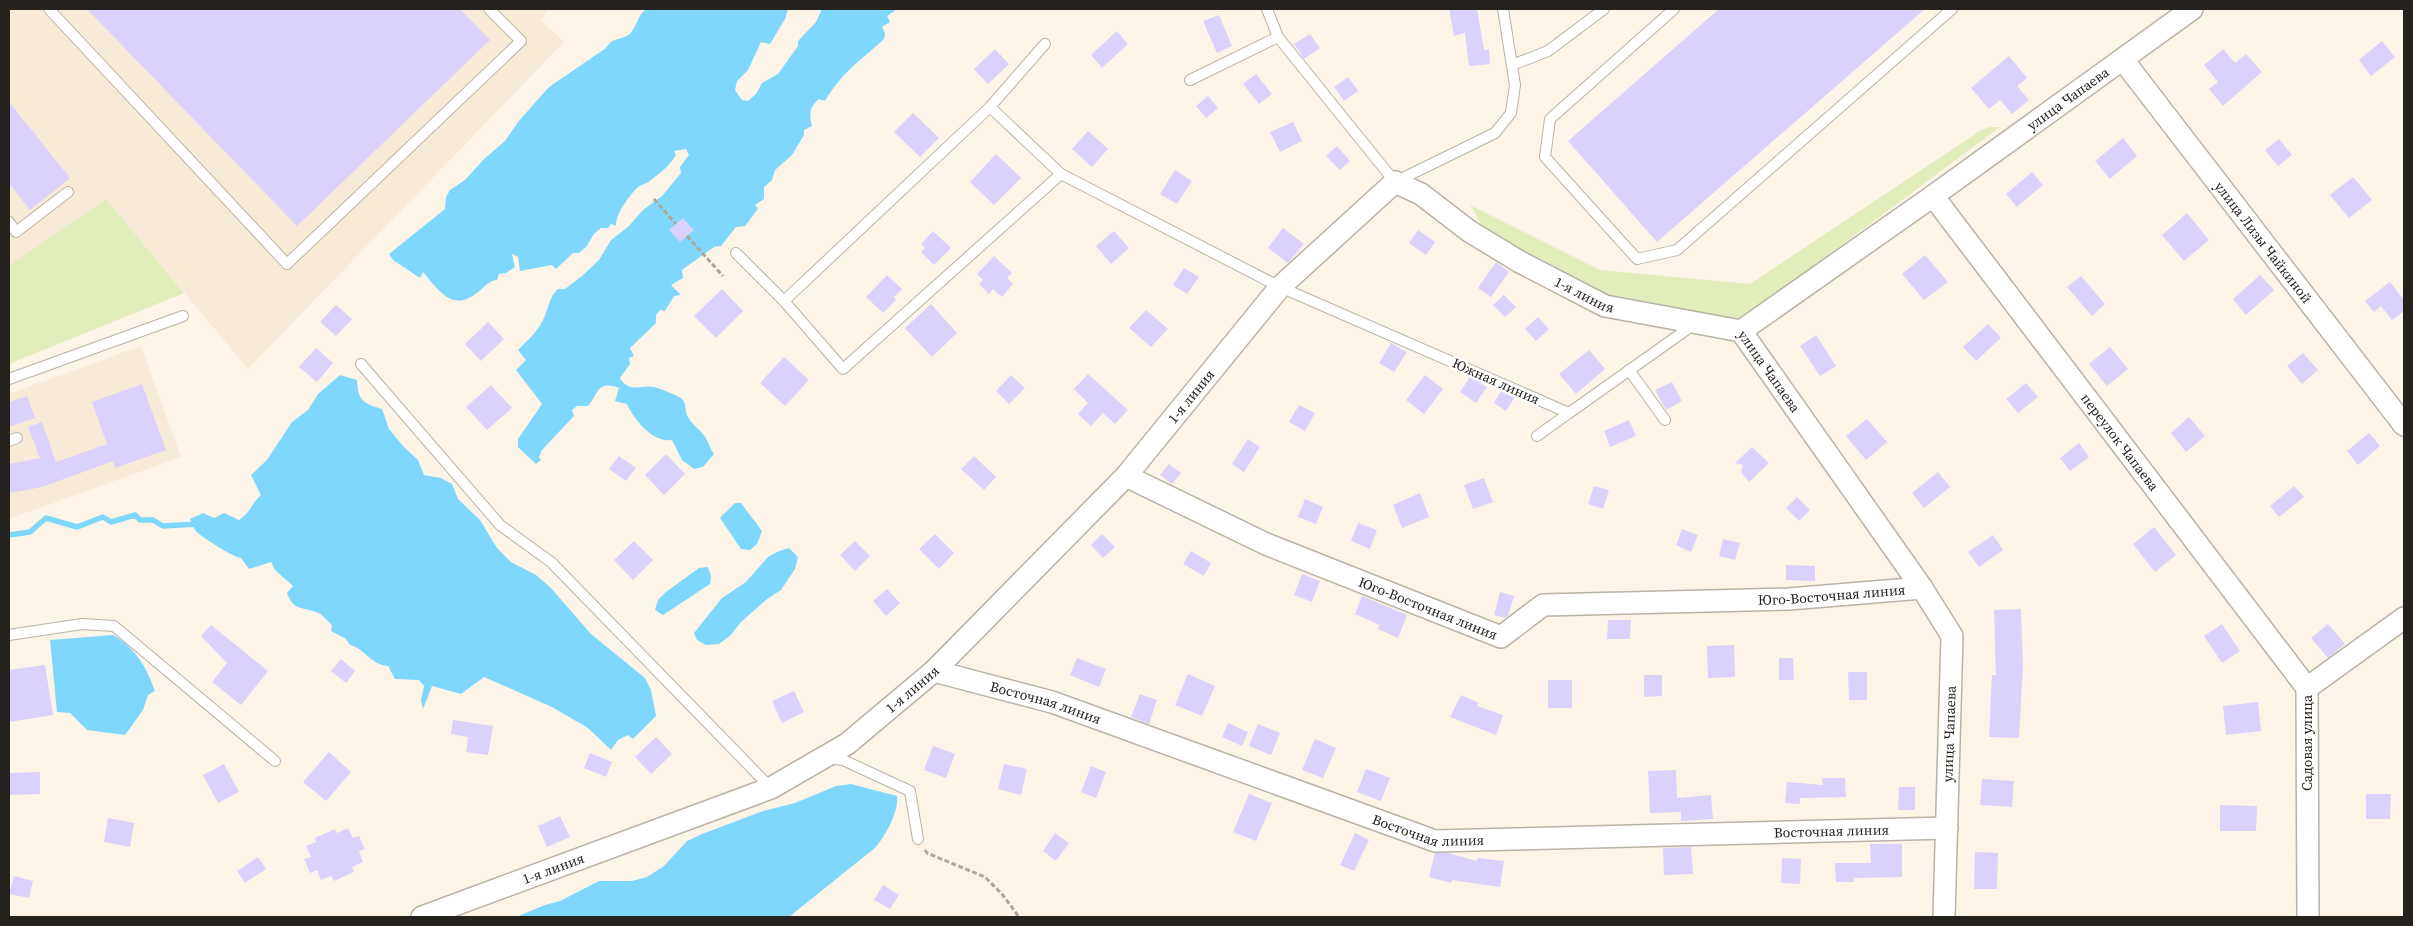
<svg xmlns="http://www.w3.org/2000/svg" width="2413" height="926" viewBox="0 0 2413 926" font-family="'Source Serif 4',serif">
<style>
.built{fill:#f7ead7}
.green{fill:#e1edbb}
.water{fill:#7fd7fd}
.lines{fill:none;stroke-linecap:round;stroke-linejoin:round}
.stream{stroke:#7fd7fd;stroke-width:5.5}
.building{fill:#dbd1fd}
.lane-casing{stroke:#bab2a6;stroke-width:12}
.street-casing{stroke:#bab2a6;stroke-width:24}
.path{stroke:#aea79e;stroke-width:3;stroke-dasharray:5 2.5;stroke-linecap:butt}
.lane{stroke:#fff;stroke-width:10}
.street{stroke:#fff;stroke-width:21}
.labels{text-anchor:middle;stroke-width:5;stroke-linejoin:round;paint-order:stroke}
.street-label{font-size:14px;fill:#25221e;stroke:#fff}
</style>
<rect width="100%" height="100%" fill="#fdf4e8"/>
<!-- built -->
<g class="built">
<path d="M9,9H549L541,20L564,42L248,369L106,199L9,266Z"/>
<path d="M141,346L181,457L9,519V394Z"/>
</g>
<!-- green -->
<g class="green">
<path d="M1990,127H2000L1745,317L1728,319L1607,303L1481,234V224L1470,205L1600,270L1750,284L1980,131Z"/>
<path d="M106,199L184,293L9,364V266Z"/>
</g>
<!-- water -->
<g class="water">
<path d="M646,9H788L785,19L770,44L761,42L748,70L737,81L735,90L742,100L748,101L756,94L762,83L778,74L798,46V41L816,22L822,9H897L887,16L890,22L882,27L885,33L884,39C859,62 843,71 825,101L819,99C809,108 809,113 812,126L804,130V135L792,155L775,170L772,180L764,187V199L755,205L758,209L745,226L736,227L721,246L714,247L682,270L683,278L671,285L681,295L674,296L665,311L660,310L656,315V323L630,348L634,356L629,358L630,364L620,378C629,394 641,384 654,387C659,388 676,395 679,397C688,402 684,410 688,417C692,425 701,430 705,437C709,443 710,449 714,454L703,467L694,469L682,460L672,440C653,443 634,420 627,404L615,401L619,388C597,380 599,393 588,406H577L572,410L574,416L542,450L539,457L541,460L536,464L518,447V439L542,404L516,370L526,360L518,350C528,340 538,331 544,318C549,307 549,297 558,289H565L582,276L599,260L611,240L628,227L643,210L662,196L681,173L680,167L689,155L686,149L674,151L676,155C670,165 660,173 651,180C647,184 641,184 637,188C629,196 615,215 616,226L611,224L608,228H601L594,234L586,247L579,253H573L556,269L552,265L520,271L518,257L512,254L515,267L506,273L499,274L497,280C488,281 486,286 478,292C453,313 439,291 423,272L420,278L393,260L389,254L445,209L446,197L450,190L465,180L484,159L505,141L518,122L549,87L606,48C614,37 616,41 627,36C636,31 637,15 646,9Z"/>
<path d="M340,375L357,380C358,401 363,403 382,409L389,429L403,446L418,460L424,475L441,478L452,484L458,499L480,520L497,548L511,562L536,575L551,588L591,634L645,678L651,690L656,716L633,739L628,735L618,740L611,750L588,728L552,707L484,677L461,694L432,686L423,709L421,700L424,686L419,680L395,679L388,666C369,664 366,649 350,645L346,639L331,631L332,625C327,621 322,613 316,612C301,607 293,610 287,593L293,586L275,570L271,562L249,569L241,558C233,557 205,539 198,533C194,530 192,524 190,519L203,513L214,518L224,513L239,520C252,511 250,505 261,495L251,475L267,460L292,422L308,410L318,394Z"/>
<path d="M735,503H741L762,531L757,544L750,550L741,549L720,518Z"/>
<path d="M789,548L798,557L795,569L781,590L767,599L740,623L731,635L719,644L706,645L697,640L694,633L722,598L746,582L768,557L779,551Z"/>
<path d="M708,567L711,576L710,584L663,615L655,610L658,600L666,592L699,568Z"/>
<path d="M113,635C135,647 147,668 155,691L148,695L143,710L125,735L87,730L70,713L57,712L50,640Z"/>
<path d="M851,784L897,796C899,811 886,835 876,847L789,917H516L545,905L560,901L599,881H632L647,877L664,866L687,841L702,834L763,811L795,803L836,786Z"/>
</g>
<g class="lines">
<!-- stream -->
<path class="stream" d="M9,535L30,532L46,518L77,527L103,517L111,522L135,515L140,520H153L163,526L198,524"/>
</g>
<!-- building -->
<g class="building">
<path d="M87,9H460L490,40L297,226Z"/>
<path d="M1449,9H1477L1484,50L1489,49L1490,64L1469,66L1465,33L1454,36Z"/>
<path d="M1719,9H1925L1657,242L1568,141Z"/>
<path d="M1219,15L1232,46L1217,53L1203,21Z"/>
<path d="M1117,31L1128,44L1102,68L1091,55Z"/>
<path d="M1310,34L1320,48L1304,59L1294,44Z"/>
<path d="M2382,41L2395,57L2371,76L2359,60Z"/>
<path d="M995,49L1009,64L988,84L974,69Z"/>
<path d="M2223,49L2235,63L2246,54L2262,72L2223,106L2209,89L2218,82L2204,65Z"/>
<path d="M2009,56L2027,78L2017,86L2029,100L2012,114L2000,100L1989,109L1971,88Z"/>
<path d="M1256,74L1272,94L1259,104L1243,84Z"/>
<path d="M1348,77L1358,91L1344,101L1334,87Z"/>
<path d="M1208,96L1218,108L1206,118L1196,106Z"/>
<path d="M9,102L70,178L30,210L9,183Z"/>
<path d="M913,113L939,138L920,157L894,132Z"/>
<path d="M1293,122L1302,141L1280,152L1270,132Z"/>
<path d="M1088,131L1108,149L1092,167L1072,149Z"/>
<path d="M2123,138L2137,156L2110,179L2095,161Z"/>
<path d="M2279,139L2292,155L2278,166L2265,150Z"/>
<path d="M1337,146L1350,161L1340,170L1326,156Z"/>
<path d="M996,154L1021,178L994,205L970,182Z"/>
<path d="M1175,170L1192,181L1177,204L1160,194Z"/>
<path d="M2032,172L2043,185L2017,207L2006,194Z"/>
<path d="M2353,177L2372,200L2349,218L2330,195Z"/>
<path d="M2187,213L2209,240L2184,261L2162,235Z"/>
<path d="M683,218L694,230L680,242L669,230Z"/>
<path d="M1283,228L1304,244L1288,263L1268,248Z"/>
<path d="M1418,230L1435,242L1426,255L1409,243Z"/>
<path d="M933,231L951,248L934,265L921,252L925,248L921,244Z"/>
<path d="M1114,231L1129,248L1111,264L1096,246Z"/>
<path d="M1925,255L1948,282L1924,300L1902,274Z"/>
<path d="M994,256L1012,273L1007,278L1013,284L1002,297L993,289L989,294L979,284L983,280L977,274Z"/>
<path d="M1496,262L1509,272L1491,297L1478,288Z"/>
<path d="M1184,268L1199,277L1187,294L1173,285Z"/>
<path d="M887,275L902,289L894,297L896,300L883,313L866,297Z"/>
<path d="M2260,275L2274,290L2246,315L2233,299Z"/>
<path d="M2081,276L2105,304L2092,316L2067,287Z"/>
<path d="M2390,282L2404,300V311L2392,320L2381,306L2374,312L2365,301Z"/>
<path d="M722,289L743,311L716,338L694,316Z"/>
<path d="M1504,295L1516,307L1505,317L1493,305Z"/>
<path d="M931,304L957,333L932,357L905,328Z"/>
<path d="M336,305L352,319L336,336L320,322Z"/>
<path d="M1146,310L1168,329L1151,347L1129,328Z"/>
<path d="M1538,317L1549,329L1536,341L1525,329Z"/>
<path d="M488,322L504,339L481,361L465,344Z"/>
<path d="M1988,324L2001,338L1976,361L1963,347Z"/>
<path d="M1816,335L1836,366L1820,376L1800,346Z"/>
<path d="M1391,343L1407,352L1394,372L1379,363Z"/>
<path d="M2110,347L2128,369L2107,386L2089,364Z"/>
<path d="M316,348L333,363L317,382L299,367Z"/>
<path d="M1589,350L1605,369L1576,394L1559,374Z"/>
<path d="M2303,353L2318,370L2302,384L2287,366Z"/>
<path d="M784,357L809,380L785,406L760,383Z"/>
<path d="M1088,374L1128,410L1115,424L1103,413L1091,426L1078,414L1088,403L1074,389Z"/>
<path d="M1011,375L1025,388L1009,404L996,391Z"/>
<path d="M1425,375L1443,389L1424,414L1406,400Z"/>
<path d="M1470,377L1487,387L1476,403L1460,392Z"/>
<path d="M1672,382L1682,401L1666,410L1655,390Z"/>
<path d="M2026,383L2038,397L2018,413L2006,399Z"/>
<path d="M142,384L166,450L115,468L113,461L42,487L9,493V464L40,458L28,427L42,422L56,462L107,444L92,402Z"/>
<path d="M491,385L512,408L487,430L466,407Z"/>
<path d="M1501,391L1515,397L1506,411L1494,403Z"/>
<path d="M27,396L35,418L9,427V402Z"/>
<path d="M1299,405L1315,413L1305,431L1289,422Z"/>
<path d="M2189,417L2205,436L2186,452L2171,433Z"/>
<path d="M1867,419L1887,442L1866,460L1846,436Z"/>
<path d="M1629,420L1636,436L1610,447L1604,431Z"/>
<path d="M2369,433L2380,446L2358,465L2347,451Z"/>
<path d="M1248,439L1260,447L1244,472L1232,464Z"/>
<path d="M2079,443L2089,457L2070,471L2060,458Z"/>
<path d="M1752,447L1769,463L1749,482L1741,472L1743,465L1735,463Z"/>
<path d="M666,454L685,474L664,495L645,475Z"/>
<path d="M619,456L636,468L626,481L609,469Z"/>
<path d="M974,456L996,477L984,490L961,469Z"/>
<path d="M1169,464L1181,473L1172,484L1160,475Z"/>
<path d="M1938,472L1950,487L1924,508L1912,493Z"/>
<path d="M1484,478L1493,502L1473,509L1464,485Z"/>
<path d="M1594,486L1609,490L1603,509L1588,504Z"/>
<path d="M2294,486L2304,497L2279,517L2270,506Z"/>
<path d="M1420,493L1429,517L1402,528L1393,505Z"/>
<path d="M1797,497L1810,510L1799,521L1786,508Z"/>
<path d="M1305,499L1323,507L1316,524L1298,517Z"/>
<path d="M1358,523L1377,530L1370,549L1351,541Z"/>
<path d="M2154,527L2176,555L2155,572L2133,544Z"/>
<path d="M1682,529L1698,535L1691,552L1676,545Z"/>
<path d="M935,534L954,553L939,569L919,549Z"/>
<path d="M1102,534L1115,547L1103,558L1091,545Z"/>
<path d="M1993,535L2003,550L1979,567L1968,552Z"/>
<path d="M1723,539L1740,543L1735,560L1719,556Z"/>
<path d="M634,541L653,560L633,580L614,560Z"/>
<path d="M855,541L870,556L855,571L840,555Z"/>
<path d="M1191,551L1211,563L1204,576L1183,564Z"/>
<path d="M1786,565L1815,566V581L1786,580Z"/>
<path d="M1302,574L1320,581L1312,602L1294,595Z"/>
<path d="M887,589L900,603L886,616L873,601Z"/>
<path d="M1500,592L1514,596L1508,616L1505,618L1494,615Z"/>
<path d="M1362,596L1407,615L1398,638L1378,629L1380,625L1355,614Z"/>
<path d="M2021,609L2023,666L2019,738L1989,737L1992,675H1996L1994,610Z"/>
<path d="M1608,620H1631L1630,639H1607Z"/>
<path d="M2222,624L2240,651L2222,663L2204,636Z"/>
<path d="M2328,624L2345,644L2328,658L2311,638Z"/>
<path d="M211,625L268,671L241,705L212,682L227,663L201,636Z"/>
<path d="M1734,645L1735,677L1708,678L1707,646Z"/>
<path d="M1077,658L1106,669L1099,687L1070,675Z"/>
<path d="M1779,658H1793L1794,680H1779Z"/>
<path d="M341,659L355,671L346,683L331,671Z"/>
<path d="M45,665L53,715L9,722V670Z"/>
<path d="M1848,672H1867V700H1849Z"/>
<path d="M1188,674L1215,686L1202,716L1175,705Z"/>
<path d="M1644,675H1662V696L1644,697Z"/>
<rect x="1548" y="680" width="24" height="28"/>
<path d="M794,691L804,712L782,723L772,701Z"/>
<path d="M1140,694L1157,700L1149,724L1131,717Z"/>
<path d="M1461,695L1479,703L1477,706L1503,715L1496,735L1450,717Z"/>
<path d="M2258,702L2261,731L2226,735L2223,706Z"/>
<path d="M453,720L493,726L488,755L466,752L468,737L451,734Z"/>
<path d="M1228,723L1248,732L1242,746L1222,737Z"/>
<path d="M1258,724L1280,733L1271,755L1249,746Z"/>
<path d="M656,737L672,754L651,774L635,757Z"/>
<path d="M1315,739L1336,748L1323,778L1302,770Z"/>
<path d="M933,746L955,754L946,778L924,770Z"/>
<path d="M329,752L351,772L326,801L303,782Z"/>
<path d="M590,753L612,762L606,777L584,768Z"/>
<path d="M224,764L239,792L218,803L203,775Z"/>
<path d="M1004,764L1027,769L1021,795L998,789Z"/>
<path d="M1091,766L1106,772L1096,798L1081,792Z"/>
<path d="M1366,769L1390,778L1381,801L1357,792Z"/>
<path d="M1676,770L1677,798L1711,795L1713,819L1681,821V812L1650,813L1648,771Z"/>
<path d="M40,772V794L9,795V773Z"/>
<path d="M1822,778H1845L1846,797L1800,798V804L1785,803L1787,782L1823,785Z"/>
<path d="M1982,779L2014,781L2012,807L1980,805Z"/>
<path d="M1899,787H1915V810H1898Z"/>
<path d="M1249,794L1272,803L1256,841L1233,832Z"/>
<path d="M2366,794H2391L2390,819H2366Z"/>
<path d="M2220,805L2257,806L2256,831H2220Z"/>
<path d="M560,816L570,837L547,847L538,826Z"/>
<path d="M108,818L134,823L130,847L104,842Z"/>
<path d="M348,828L353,838L359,836L365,849L359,851L363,862L352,867L354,872L334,881L331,876L321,880L317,870L310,873L304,859L311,857L306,846L316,842L315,838L335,829L337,833Z"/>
<path d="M1055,833L1069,843L1056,861L1043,851Z"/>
<path d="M1355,833L1369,840L1354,871L1340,865Z"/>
<path d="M1870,844H1902V877L1854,878V882H1836L1835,863H1871Z"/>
<path d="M1691,847L1693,874L1664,875L1663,848Z"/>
<path d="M1975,852L1998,853L1997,889H1974Z"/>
<path d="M1435,853H1448L1477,861V858L1504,861L1500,887L1452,880L1451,883L1429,877Z"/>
<path d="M258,857L266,869L245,883L237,871Z"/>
<path d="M1782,858L1801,859L1800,884L1781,883Z"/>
<path d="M14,876L33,881L29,898L9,894Z"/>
<path d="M883,885L899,895L890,909L874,900Z"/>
</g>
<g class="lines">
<!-- lane casing -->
<g class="lane-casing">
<g id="lane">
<path d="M49,9L287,264L521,41L489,9"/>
<path d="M1267,9L1278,37L1395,182L1495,133L1511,113L1515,85L1503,9"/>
<path d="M1674,9L1550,119L1545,157L1637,259L1677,250L1952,9"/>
<path d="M1512,65L1548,51L1604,9"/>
<path d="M1190,80L1278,37"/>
<path d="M990,107L1061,174L1280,287L1569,413L1693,325"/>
<path d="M9,222L16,232L68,192"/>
<path d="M736,253L784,301L843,369L1061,174"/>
<path d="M784,301L990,107L1045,44"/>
<path d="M361,364L500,525L551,562L771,788"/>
<path d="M1629,370L1665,420"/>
<path d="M9,379L183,316"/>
<path d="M1537,436L1569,413"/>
<path d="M9,441L17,438"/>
<path d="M9,635L82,624L114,626L275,761"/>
<path d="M827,758L843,760L910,791L918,839"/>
</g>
</g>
<!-- street casing -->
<g class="street-casing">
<g id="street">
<path id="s1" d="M2123,60L2404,425"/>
<path id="s2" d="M1933,196L2307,688"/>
<path id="s3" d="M1741,331L1922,588L1952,636L1944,917"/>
<path id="s4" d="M1741,331L1933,196L2192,9"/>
<path id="s5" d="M1126,476L1266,544L1501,637L1543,605L1789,599L1922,588"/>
<path id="s6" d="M934,671L1052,702L1435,841L1947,828"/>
<path id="s7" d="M422,917L771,788L847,744L934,671L1126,476L1280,287L1395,182L1421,194L1469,231L1520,262L1605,306L1741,331"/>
<path d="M2308,917L2307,688L2404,618"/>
</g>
</g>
<!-- path -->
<g class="path">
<path d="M654,199L676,224"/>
<path d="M687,236L723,276"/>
<path d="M925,850L927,853L985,877L1002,894L1019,917"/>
</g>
<!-- lane -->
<use href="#lane" class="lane"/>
<!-- street -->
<use href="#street" class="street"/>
</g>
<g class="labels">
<!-- street labels -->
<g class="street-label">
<text dy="5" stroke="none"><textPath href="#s4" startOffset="401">улица Чапаева</textPath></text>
<text dy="5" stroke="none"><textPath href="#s1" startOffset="230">улица Лизы Чайкиной</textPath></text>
<text dy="5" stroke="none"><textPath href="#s7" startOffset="1468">1-я линия</textPath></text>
<text dy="5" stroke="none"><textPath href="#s3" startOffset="49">улица Чапаева</textPath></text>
<text transform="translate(1496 381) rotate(24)" y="5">Южная линия</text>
<text dy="5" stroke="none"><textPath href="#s7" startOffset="950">1-я линия</textPath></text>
<text dy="5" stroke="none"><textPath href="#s2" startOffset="309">переулок Чапаева</textPath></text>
<text dy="5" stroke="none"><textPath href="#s5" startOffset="750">Юго-Восточная линия</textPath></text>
<text dy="5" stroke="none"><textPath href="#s5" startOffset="330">Юго-Восточная линия</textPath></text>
<text dy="5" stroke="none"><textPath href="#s7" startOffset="545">1-я линия</textPath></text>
<text dy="5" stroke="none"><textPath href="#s6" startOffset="116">Восточная линия</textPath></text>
<text transform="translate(1949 734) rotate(-88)" y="5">улица Чапаева</text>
<text transform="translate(2307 743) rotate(-90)" y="5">Садовая улица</text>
<text dy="5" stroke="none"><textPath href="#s6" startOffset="521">Восточная линия</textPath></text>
<text dy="5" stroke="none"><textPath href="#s6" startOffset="926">Восточная линия</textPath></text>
<text dy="5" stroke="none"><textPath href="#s7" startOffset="140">1-я линия</textPath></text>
</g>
</g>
<!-- border -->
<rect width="2413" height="926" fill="none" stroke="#25221e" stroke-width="20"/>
</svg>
